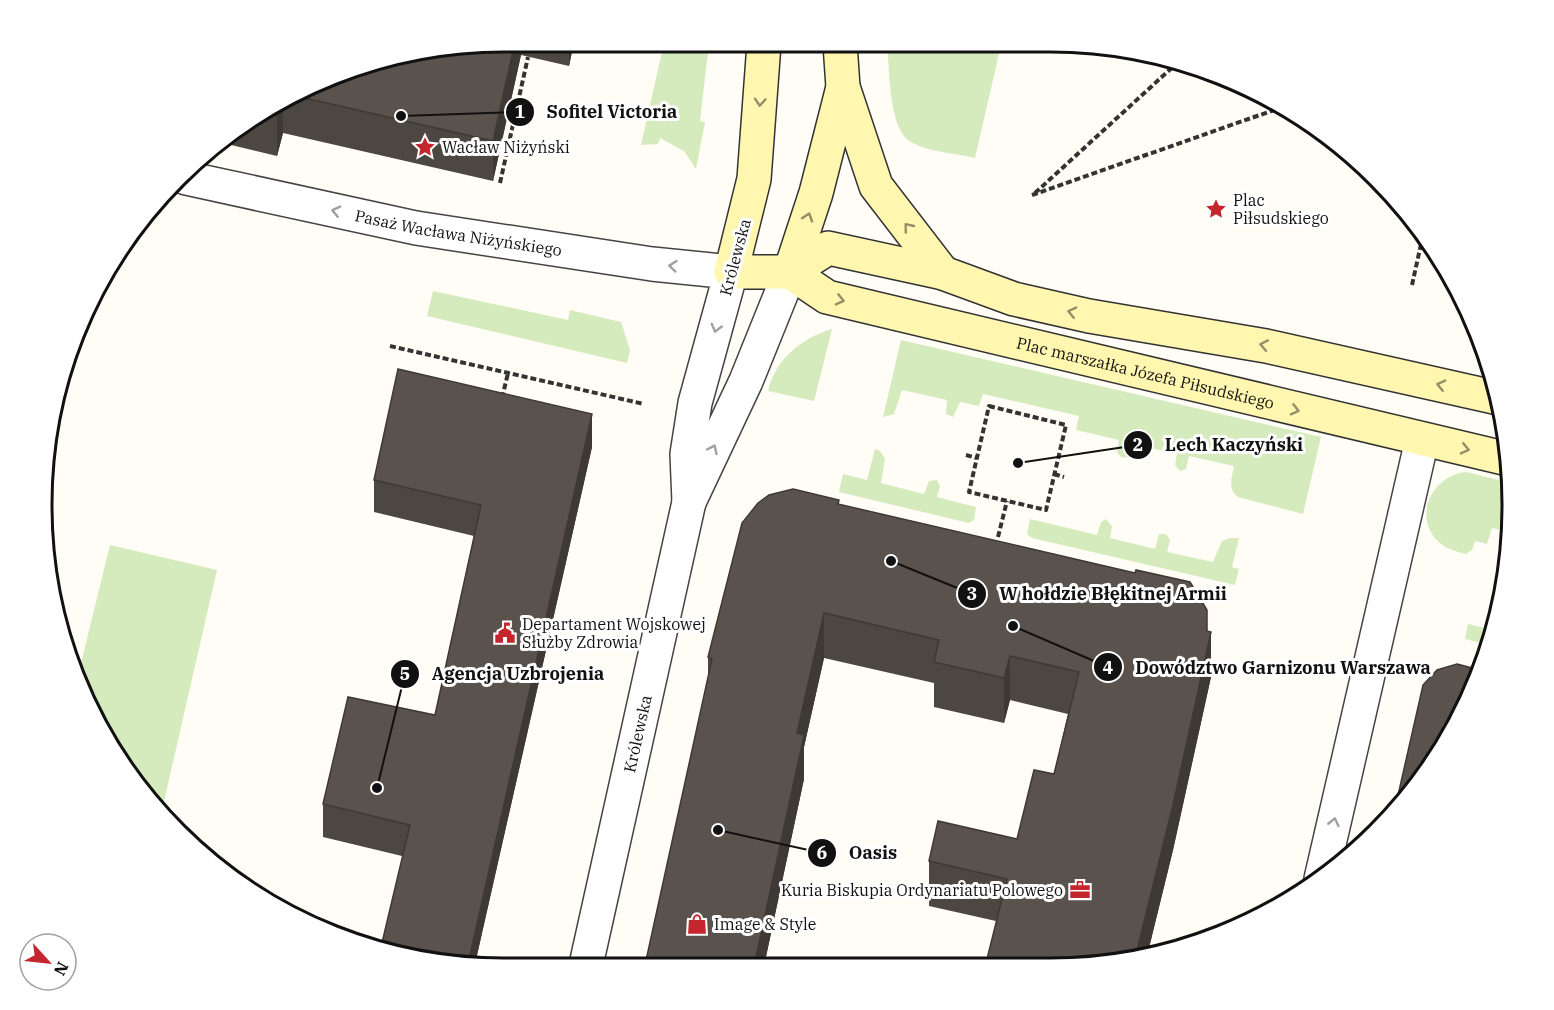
<svg xmlns="http://www.w3.org/2000/svg" width="1554" height="1010" viewBox="0 0 1554 1010" font-family="'IBM Plex Serif',serif">
<style>
.green{fill:#d5ebbd}
.lines{fill:none;stroke-linecap:round;stroke-linejoin:round}
.street-casing{stroke:#444;stroke-width:36}
.secondary-casing{stroke:#333;stroke-width:36}
.path{stroke:#333;stroke-width:4;stroke-dasharray:6 3;stroke-linecap:butt}
.street{stroke:#fff;stroke-width:33}
.secondary{stroke:#fff6b0;stroke-width:33}
.wall{fill:#4d4742}
.shaded-wall{fill:#3f3936}
.building{fill:#5a524d;stroke:#3f3936;stroke-width:1.5}
.oneway{stroke:#948f68}
.oneway2{stroke:#a0a0a0}
.labels{text-anchor:middle;stroke-width:6;stroke-linejoin:round;paint-order:stroke}
.poi-label{font-size:16px;fill:#111;stroke:#fff;text-anchor:start}
.street-label{font-size:16px;fill:#111;stroke:#fff}
.rim{fill:none;stroke:#111;stroke-width:3}
.leader{fill:none;stroke:#111;stroke-width:2}
.callout-dot{fill:#111;stroke:#fff;stroke-width:2}
.mark-label{font-size:18px;text-anchor:middle;font-weight:bold;fill:#fff}
.callout-label{font-size:18px;text-anchor:middle;font-weight:bold;fill:#111;stroke:#fff;stroke-width:6;stroke-linejoin:round;paint-order:stroke}
</style>
<rect width="100%" height="100%" fill="#fffdf5"/>
<!-- green -->
<g class="green">
<path d="M664,43H709L700,121L705,122L696,169L684,151L660,138L658,144L641,145Z"/>
<path d="M887,45H1001L975,158C955,153 928,152 911,142C888,129 890,69 887,45Z"/>
<path d="M433,291L568,320L570,310L621,322L630,350L627,363L427,316Z"/>
<path d="M832,329L814,401L768,391C775,359 802,338 832,329Z"/>
<path d="M901,340L1321,437L1303,514L1238,497C1227,489 1232,478 1234,466L1189,456L1186,469L1180,471L1175,465L1177,454L1133,444L1127,458L1121,457L1117,452L1119,440L1076,430L1079,416L983,394L979,406L960,402L953,417L946,414L947,400L902,390L894,414L883,417Z"/>
<path d="M875,449L880,451L885,459L881,483L924,494L929,481L937,480L940,486L937,497L976,507L974,520L969,523L839,492L843,474L867,480Z"/>
<path d="M1467,472L1511,483L1509,532L1492,528L1487,544L1475,541L1472,550L1466,554C1459,552 1450,550 1444,546C1410,523 1429,475 1467,472Z"/>
<path d="M1030,519L1097,535L1101,522L1106,519L1112,526L1110,538L1155,549L1159,534H1166L1170,540L1167,552L1213,562L1222,541L1230,538H1239L1232,567L1239,569L1235,585L1032,538L1027,534Z"/>
<path d="M110,545L217,570L162,810L120,762L79,671Z"/>
<path d="M1468,624L1493,630L1489,645L1465,639Z"/>
</g>
<g class="lines">
<!-- street casing -->
<g class="street-casing">
<g id="street">
<path id="s1" d="M186,178L416,228L652,264L731,272L695,403L687,454L689,502"/>
<path d="M1321,879L1422,440"/>
<path id="s2" d="M586,965L689,502L746,381L790,272"/>
</g>
</g>
<!-- secondary casing -->
<g class="secondary-casing">
<g id="secondary">
<path d="M764,44L754,179L731,272H790L828,248L943,273L1014,299L1089,316L1266,346L1498,398"/>
<path d="M840,44L843,87L876,186L943,273"/>
<path id="s3" d="M790,272L827,297L1508,459"/>
<path d="M790,272L816,193L843,87"/>
</g>
</g>
<!-- path -->
<g class="path">
<path d="M500,183L528,57"/>
<path d="M1035,193L1176,64"/>
<path d="M1032,195L1277,109"/>
<path d="M1412,285L1423,235"/>
<path d="M390,346L644,404"/>
<path d="M502,398L508,373"/>
<path d="M989,406L1066,425L1046,510L969,492Z"/>
<path d="M966,455L977,458"/>
<path d="M1054,474L1064,477"/>
<path d="M998,537L1007,501"/>
</g>
<!-- street -->
<use href="#street" class="street"/>
<!-- secondary -->
<use href="#secondary" class="secondary"/>
</g>
<!-- wall -->
<g class="wall">
<path d="M505,42H574L569,66L521,55L493,181L283,133L277,156L223,143L247,120L357,66Z"/>
<path d="M592,447L475,964H445L402,856L323,837V804L435,715L474,536L374,512V480Z"/>
<path d="M839,504L1207,631L1211,677L1173,850L1147,956L1079,967L996,921L929,906V861L1017,839L1054,774L1068,714L1010,700L1004,723L934,707V683L824,658L804,747V779L764,966L645,965L708,679V657Z"/>
</g>
<!-- shaded-wall -->
<g class="shaded-wall">
<path d="M515,42H521V55L493,181V141Z"/>
<path d="M569,42H574L569,66Z"/>
<path d="M283,103V133L277,156V116L280,104Z"/>
<path d="M592,414V447L475,964H468Z"/>
<path d="M824,613V658L804,747V779L764,966H754L797,733Z"/>
<path d="M1211,632V677L1173,850L1147,956L1135,958Z"/>
<path d="M1010,656V700L1004,723V678Z"/>
</g>
<!-- building -->
<g class="building">
<path d="M505,42H515L493,141L296,96L357,66Z"/>
<path d="M280,104L277,116L263,112Z"/>
<path d="M398,369L592,414L468,964H445L381,947L410,825L323,804L348,697L435,715L481,505L374,480Z"/>
<path d="M793,489L839,500L838,504L1135,573L1136,570L1190,582L1207,610V631L1211,632L1173,805L1135,958L1079,967H985L1007,879L929,861L938,821L1017,839L1034,770L1054,774L1079,672L1010,656L1004,678L934,662L939,640L824,613L797,733L804,735L754,966L645,965L712,659L708,657L742,523L758,503L769,495Z"/>
<path d="M1457,664L1480,670L1450,736L1397,810L1394,813L1423,685L1437,670Z"/>
</g>
<!-- one-way arrows -->
<defs><path id="oneway-chevron" d="M-2-3.5L2.5 0L-2 3.5" fill="none" stroke-width="1.6" stroke-linecap="round" stroke-linejoin="round" transform="scale(1.5)"/></defs>
<g class="oneway">
<use href="#oneway-chevron" transform="translate(760 102) rotate(94)"/>
<use href="#oneway-chevron" transform="translate(808 217) rotate(-72)"/>
<use href="#oneway-chevron" transform="translate(908 227) rotate(-129)"/>
<use href="#oneway-chevron" transform="translate(840 300) rotate(13)"/>
<use href="#oneway-chevron" transform="translate(1072 312) rotate(-167)"/>
<use href="#oneway-chevron" transform="translate(1264 345) rotate(-169)"/>
<use href="#oneway-chevron" transform="translate(1441 385) rotate(-167)"/>
<use href="#oneway-chevron" transform="translate(1295 410) rotate(14)"/>
<use href="#oneway-chevron" transform="translate(1465 449) rotate(13)"/>
</g>
<g class="oneway2">
<use href="#oneway-chevron" transform="translate(336 211) rotate(-167)"/>
<use href="#oneway-chevron" transform="translate(673 266) rotate(-174)"/>
<use href="#oneway-chevron" transform="translate(716 328) rotate(105)"/>
<use href="#oneway-chevron" transform="translate(713 449) rotate(-65)"/>
<use href="#oneway-chevron" transform="translate(1334 822) rotate(-77)"/>
</g>
<!-- icons -->
<defs>
<g id="sight-bare" transform="scale(1.62)"><path d="M0-6L1.8-2.2L6-1.7L2.9 1.2L3.7 5.4L0 3.3L-3.7 5.4L-2.9 1.2L-6-1.7L-1.8-2.2Z" fill="#c4262e" stroke="#fff" stroke-width="2.5" paint-order="stroke"/></g>
<g id="civic-bare" transform="scale(1.62)"><path d="M-.6-6.5H3V-4.5H.6V-3L4-1V1h2V6H-6V1h2V-1L-.6-3ZM-1.2 2.5V6h2.4V2.5Z" fill="#c4262e" stroke="#fff" stroke-width="2.5" paint-order="stroke"/></g>
<g id="office-bare" transform="scale(1.62)"><path d="M-6-3h4V-5.5h4V-3h4V5H-6ZM-1-4.5V-3h2v-1.5ZM-6 0V1H6V0Z" fill="#c4262e" stroke="#fff" stroke-width="2.5" paint-order="stroke"/></g>
<g id="shop-bare" transform="scale(1.62)"><path d="M-5-2.5h2.3a2.7 3.5 0 0 1 5.4 0H5L5.5 6h-11ZM-1.5-2.5h3a1.5 2.3 0 0 0-3 0Z" fill="#c4262e" stroke="#fff" stroke-width="2.5" paint-order="stroke"/></g>
</defs>
<g fill-rule="evenodd">
<use href="#sight-bare" x="425" y="147"/>
<use href="#sight-bare" x="1216" y="209"/>
<use href="#civic-bare" x="505" y="633"/>
<use href="#office-bare" x="1080" y="890"/>
<use href="#shop-bare" x="697" y="924"/>
</g>
<g class="labels">
<!-- poi labels -->
<g class="poi-label">
<text x="442" y="153">Wacław Niżyński</text>
<text x="1233" y="206">Plac<tspan x="1233" dy="18">Piłsudskiego</tspan></text>
<text x="522" y="630">Departament Wojskowej<tspan x="522" dy="18">Służby Zdrowia</tspan></text>
<text x="1063" y="896" text-anchor="end">Kuria Biskupia Ordynariatu Polowego</text>
<text x="714" y="930">Image &amp; Style</text>
</g>
<!-- street labels -->
<g class="street-label">
<text dy="6" stroke="none"><textPath href="#s1" startOffset="278">Pasaż Wacława Niżyńskiego</textPath></text>
<text transform="translate(735 257) rotate(-75)" y="6">Królewska</text>
<text dy="6" stroke="none"><textPath href="#s3" startOffset="372">Plac marszałka Józefa Piłsudskiego</textPath></text>
<text dy="6" stroke="none"><textPath href="#s2" startOffset="237">Królewska</textPath></text>
</g>
</g>
<!-- crop -->
<path d="M0 0H1554V1010H0ZM504 52H1050A452 452 0 0 1 1502 504V506A452 452 0 0 1 1050 958H504A452 452 0 0 1 52 506V504A452 452 0 0 1 504 52Z" fill="#fff" fill-rule="evenodd"/>
<path class="rim" d="M504 52H1050A452 452 0 0 1 1502 504V506A452 452 0 0 1 1050 958H504A452 452 0 0 1 52 506V504A452 452 0 0 1 504 52Z"/>
<!-- callouts -->
<path class="leader" d="M401 116L520 112M1018 463L1138 445M891 561L972 594M1013 626L1108 667M377 788L405 674M718 830L822 853"/>
<g class="callout-dot">
<circle cx="401" cy="116" r="6"/>
<circle cx="1018" cy="463" r="6"/>
<circle cx="891" cy="561" r="6"/>
<circle cx="1013" cy="626" r="6"/>
<circle cx="377" cy="788" r="6"/>
<circle cx="718" cy="830" r="6"/>
<circle cx="520" cy="112" r="15"/>
<circle cx="1138" cy="445" r="15"/>
<circle cx="972" cy="594" r="15"/>
<circle cx="1108" cy="667" r="15"/>
<circle cx="405" cy="674" r="15"/>
<circle cx="822" cy="853" r="15"/>
</g>
<g class="mark-label">
<text x="520" y="118">1</text>
<text x="1138" y="451">2</text>
<text x="972" y="600">3</text>
<text x="1108" y="674">4</text>
<text x="405" y="680">5</text>
<text x="822" y="859">6</text>
</g>
<g class="callout-label">
<text x="612" y="118">Sofitel Victoria</text>
<text x="1234" y="451">Lech Kaczyński</text>
<text x="1113" y="600">W hołdzie Błękitnej Armii</text>
<text x="1283" y="674">Dowództwo Garnizonu Warszawa</text>
<text x="518" y="680">Agencja Uzbrojenia</text>
<text x="873" y="859">Oasis</text>
</g>
<!-- north arrow -->
<g transform="translate(48 962) rotate(117)"><circle r="28" fill="#ffffff" stroke="#a0a0a0" stroke-width="1.5"/>
<path d="M0-4.5L10 22L0 15L-10 22Z" fill="#c4262e"/>
<text y="-9" font-size="16" font-weight="bold" text-anchor="middle" fill="#111111">N</text>
</g>
</svg>
